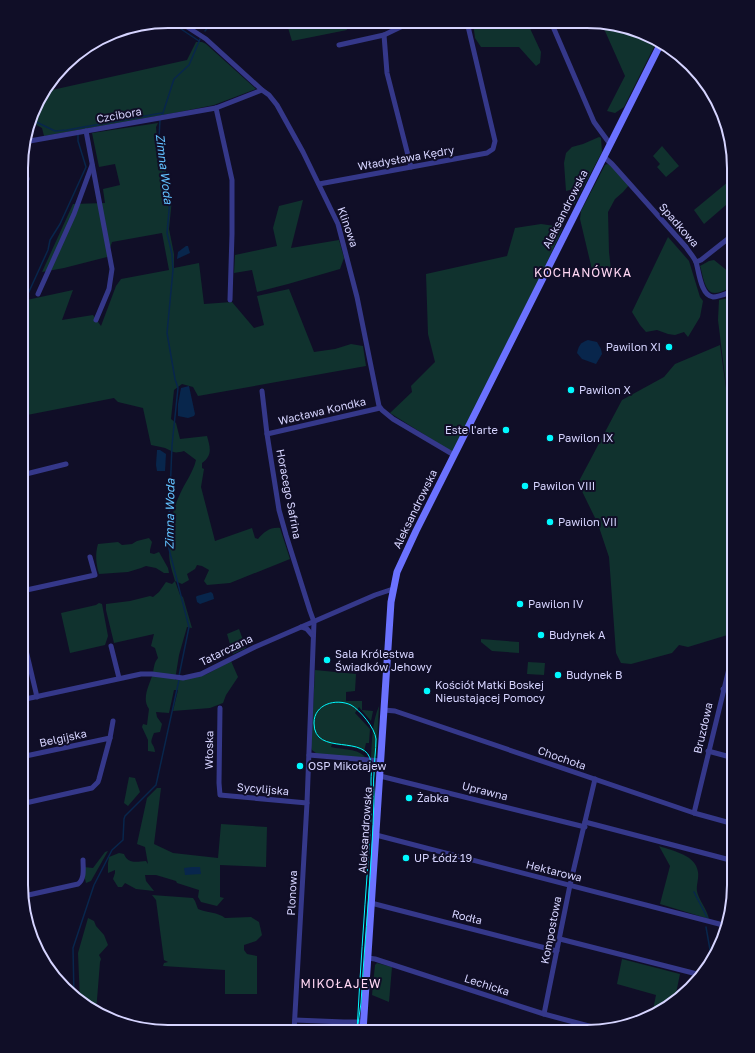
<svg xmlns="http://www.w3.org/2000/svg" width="755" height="1053" viewBox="0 0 755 1053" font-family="'Golos Text',sans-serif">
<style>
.green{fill:#10322e}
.water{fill:#08264c}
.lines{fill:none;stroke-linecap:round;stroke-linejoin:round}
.stream{stroke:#08264c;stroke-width:1.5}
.street{stroke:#35388a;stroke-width:5}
.secondary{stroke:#6b72ff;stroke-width:7}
.tram{stroke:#00f9ff;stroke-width:1}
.poi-dot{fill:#00f9ff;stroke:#100e27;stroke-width:1.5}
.labels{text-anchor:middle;stroke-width:4;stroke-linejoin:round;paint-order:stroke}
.street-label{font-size:11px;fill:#d6d4ff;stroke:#100e27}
.poi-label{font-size:11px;fill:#d6d4ff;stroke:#100e27;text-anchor:start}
.water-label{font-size:12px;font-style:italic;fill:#62c2ff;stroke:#100e27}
.neighbourhood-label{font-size:12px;letter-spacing:1px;fill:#ffd6f3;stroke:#100e27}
.rim{fill:none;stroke:#d6d4ff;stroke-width:2}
</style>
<rect width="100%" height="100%" fill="#100e27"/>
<!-- green -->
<g class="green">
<path d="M286,21L345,22L347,30L292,41Z"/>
<path d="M473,22H527L541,52L540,63L536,66L519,47H481L475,38Z"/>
<path d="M601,22H607L656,43L624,107L615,113L607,111L625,76Z"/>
<path d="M196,42H202L206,44L256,89L214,105L174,113L44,136L42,128L31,122L41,95L43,92L187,60Z"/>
<path d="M158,123L156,127L158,153L163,158L172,199L169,229L174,254V268L199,263L204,304L232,302L254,328L264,325L257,296L289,289L314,352L335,349L351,344L363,346L366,366L198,396L193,387L182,384L174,390L171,419L176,423L180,439L207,436C210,447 213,455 202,463V468L204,469L201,487L215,541L252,528L255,538L258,539C264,532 270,527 280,528L290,559L230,583L207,585L204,581L209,570L202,566L197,565L195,569L187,574L189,580L182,584L175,581L180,595L183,597L192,628L187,627L179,655L175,680L197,677L207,674L231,661L238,677L226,695L223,703L210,708L173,711L178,690H174L169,713L156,712L157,717L162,724L160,732L154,733C148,747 154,741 155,752L148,751V740L142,727L143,724L147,725L149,709C141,698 150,684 153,673C154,667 154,663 158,658L155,648L151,646L154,634L114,643L106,610V604L130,601L150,596L153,597L159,592L166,582L172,584L175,581C172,570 166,555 171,544C171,525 171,512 180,494C185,482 193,473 196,460L184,451C173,454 174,452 165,448C161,447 156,446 151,445L143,408L118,402L114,398L22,416V301L73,290L62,320L93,315L101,326L116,286L121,279L169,270L162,233L112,242L107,257L64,268L42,272L73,204L105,203L103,189L120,185L115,164L99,167L92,133Z"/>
<path d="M599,137L601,138L602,152L574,205V200L577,190L574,189L566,191L564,163L566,153L572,147L583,144Z"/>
<path d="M662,146L679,166L666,177L657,167L660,164L653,156Z"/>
<path d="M607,164L611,165L629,185L623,192L615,199L608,212L609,252L611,270L594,278L580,219L581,211L605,165Z"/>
<path d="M734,177V198L704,224L694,210Z"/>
<path d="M303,200L291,248L339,240L344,258L340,269L288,284L257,292L252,270L234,273L235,255L277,246L273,228L279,206Z"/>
<path d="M541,224L562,227V230L541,275L452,452L390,413L412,392L411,386L435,362L428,334L426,274L507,256L515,228Z"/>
<path d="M668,237L689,261L700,297L703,301L700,317L688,337L684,332L675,335L668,334L657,330L646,332L640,325L632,312Z"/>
<path d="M714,260L729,272L734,268V286C729,288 721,293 715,293C704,293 703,274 700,266L709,261Z"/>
<path d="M734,297V402L728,401L718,320L719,300Z"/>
<path d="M720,345L728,402L734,403V633L688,647L679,645L672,653L631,664L621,663L616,653L609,557L598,524L578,483L622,400L664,377L675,364Z"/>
<path d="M149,538L152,542L150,550V553L154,554L159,552L168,568L169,573H164L156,568L146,566L141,568L128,572L99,574C96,564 95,554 98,544L118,542L122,545L132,544L137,541Z"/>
<path d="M99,603L102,604L108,636L105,645L70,653L61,613L96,605Z"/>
<path d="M239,629L246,648L233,654L227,634Z"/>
<path d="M481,639L519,642V653L492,651L481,642Z"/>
<path d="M528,662L545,663L544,675L527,674Z"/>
<path d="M315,670L356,674L355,691L346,692V701H362V710L373,711L371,721L359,707L355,713L370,729L369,743H366L364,752L357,748L332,744L331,747C343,750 358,748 366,758L317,754L312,750L311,747Z"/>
<path d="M379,706L376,758V751L375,759L371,758C372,741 372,722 379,706Z"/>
<path d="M129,777L135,778L140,792L128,806L124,803Z"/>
<path d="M157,788H161L154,844L173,853L218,858L221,824L267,827L266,867L220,865V897L224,898L217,906L201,902L198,897L199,890L177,883L176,881L156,875H145L146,881L154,891L136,889L125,883L122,887H118L113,879L115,873V870L108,873V863L109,857L119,853L124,854C128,864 136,862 146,861L148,864L145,847L137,844L147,798Z"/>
<path d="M659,846C673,851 696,855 698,872C699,879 696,885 697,891C698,899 707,909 709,919L660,904L670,866Z"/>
<path d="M108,851L91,881L86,883L84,875V867L93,868L105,852Z"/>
<path d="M152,895L193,898L195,901L198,909C207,913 218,912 225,918L251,917L259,922L262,935L256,941L244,945V950L247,954L257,956V994H225V970L163,966L164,963L168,962L164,960L156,900Z"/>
<path d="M88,918L94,921L96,926L104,935L108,945L99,955L101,959L100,962L96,1012L80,1002L78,953Z"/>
<path d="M622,959L680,974L674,1003L654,1016L652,1015L656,995L617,984Z"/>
<path d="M377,963L392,967L389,1002L372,995L375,965Z"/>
</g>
<!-- water -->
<g class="water">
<path d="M186,246H188L190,253L177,259L178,252Z"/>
<path d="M588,340L597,342L601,349L602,354L596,364L582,359L577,353C579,345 580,343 588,340Z"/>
<path d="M189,386L195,414L194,416L188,418L178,416V404L181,388Z"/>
<path d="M157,450H160L166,454L165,471H157L156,465Z"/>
<path d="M211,592L213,594L214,599L200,604L197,602L196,597L197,596Z"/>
<path d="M192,867H200L201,874L185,875L184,868Z"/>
</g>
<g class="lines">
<!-- stream -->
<g class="stream">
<path d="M169,21L199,41"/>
<path d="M205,31L213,21"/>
<path d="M162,116L174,79L189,65L200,39"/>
<path d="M32,120L55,131L67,130L162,113"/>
<path d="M160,120L159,138L163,174L170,200L167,233L172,254L173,270L167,333L175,379L178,388L172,445L168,545L189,627L179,676"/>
<path d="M22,307L48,250L50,240L60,224L86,167L78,141V135"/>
<path d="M694,892L707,917"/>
<path d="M706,927L712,961"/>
<path d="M74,996L73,948L94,885L112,850L123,840L124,819L125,816L156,785L179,680"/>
</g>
<!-- street -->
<g class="street">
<path d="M178,21L206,39L262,90L269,95L277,105L303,152L338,224L357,297L379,406L382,410L393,419L454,455"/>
<path d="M551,22L594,122L610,144"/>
<path d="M384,35L387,73L411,167"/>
<path d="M339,45L384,35L411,22"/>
<path d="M216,108L232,180V234L230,300"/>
<path d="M86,131L112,269L109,289L96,320"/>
<path d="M24,142L216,108L262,90"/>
<path d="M604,157L612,164L686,247C689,252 694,257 696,262C699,272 701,296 713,297C719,297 728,293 734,291"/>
<path d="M319,184L487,153L493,149L495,141L467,22"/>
<path d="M22,194L27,179L22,155"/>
<path d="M696,262L701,260L734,234"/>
<path d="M38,294L74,214L92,165"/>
<path d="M262,391L267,434L279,510L286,535L310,611L314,622L307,803L294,1031"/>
<path d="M267,434L380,408"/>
<path d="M22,475L66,464"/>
<path d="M22,591L95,575L90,557"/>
<path d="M301,627L307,629L313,636"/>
<path d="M21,629L37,697"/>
<path d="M111,646L119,678"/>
<path d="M723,689L734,692"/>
<path d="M21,700L141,674H152L183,678L201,674L255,647L375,595L393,589"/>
<path d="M220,708L219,783L220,795L307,803"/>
<path d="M384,710L395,711L694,813L734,824"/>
<path d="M110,738L113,721"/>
<path d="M708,751L734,758"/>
<path d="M309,755L381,761"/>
<path d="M380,776L585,827"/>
<path d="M21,804L92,788L98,782L99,779L110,738L21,757"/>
<path d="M694,813L734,648"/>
<path d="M585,822L734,861"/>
<path d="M376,835L727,926"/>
<path d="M24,896L78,884C85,879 83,868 83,860"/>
<path d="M371,903L557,951"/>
<path d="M560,939L697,974"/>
<path d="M368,958L375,959L544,1014L600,1029"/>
<path d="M544,1014L570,885L595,779"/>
<path d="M295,1020L344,1022H363"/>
</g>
<!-- secondary -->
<path class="secondary" d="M363,1031L391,602L397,572L416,531L660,45"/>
<!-- tram -->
<path class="tram" d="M357,1031C360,975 364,918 368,862C370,835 372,808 371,781C371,775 372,769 371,763C368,732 314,758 314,723C314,704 336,698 351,705C360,710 375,728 376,739C376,750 374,762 374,774C373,782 374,790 374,799C372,867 365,935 361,1003L357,1031"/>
</g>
<!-- markers -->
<g class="poi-dot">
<circle cx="669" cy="347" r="4"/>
<circle cx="571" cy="390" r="4"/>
<circle cx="506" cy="430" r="4"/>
<circle cx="550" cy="438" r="4"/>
<circle cx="525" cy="486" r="4"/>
<circle cx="550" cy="522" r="4"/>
<circle cx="520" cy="604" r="4"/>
<circle cx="541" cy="635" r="4"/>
<circle cx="327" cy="660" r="4"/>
<circle cx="558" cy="675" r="4"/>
<circle cx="427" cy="691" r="4"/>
<circle cx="300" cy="766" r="4"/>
<circle cx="409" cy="798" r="4"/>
<circle cx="406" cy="858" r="4"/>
</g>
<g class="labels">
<!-- street labels -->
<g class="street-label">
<text transform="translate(119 115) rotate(-10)" y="4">Czcibora</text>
<text transform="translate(406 158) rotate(-10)" y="4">Władysława Kędry</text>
<text transform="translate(565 209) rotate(-63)" y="4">Aleksandrowska</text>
<text transform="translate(679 225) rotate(49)" y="4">Spadkowa</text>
<text transform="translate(348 227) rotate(71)" y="4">Klinowa</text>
<text transform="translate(322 411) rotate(-13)" y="4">Wacława Kondka</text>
<text transform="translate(289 494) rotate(79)" y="4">Horacego Safrina</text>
<text transform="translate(415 509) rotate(-64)" y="4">Aleksandrowska</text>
<text transform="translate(226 650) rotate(-26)" y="4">Tatarczana</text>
<text transform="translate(703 728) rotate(-77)" y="4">Bruzdowa</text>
<text transform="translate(63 738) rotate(-12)" y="4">Belgijska</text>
<text transform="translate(209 750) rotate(-89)" y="4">Włoska</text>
<text transform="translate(562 758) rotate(19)" y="4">Chochoła</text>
<text transform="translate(263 789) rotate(5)" y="4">Sycylijska</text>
<text transform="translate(485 791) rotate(14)" y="4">Uprawna</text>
<text transform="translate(365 830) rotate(-86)" y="4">Aleksandrowska</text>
<text transform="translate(554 871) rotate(14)" y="4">Hektarowa</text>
<text transform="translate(292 893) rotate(-87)" y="4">Plonowa</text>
<text transform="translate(467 917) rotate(14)" y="4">Rodła</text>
<text transform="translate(551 930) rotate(-79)" y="4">Kompostowa</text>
<text transform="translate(487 985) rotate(18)" y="4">Lechicka</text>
</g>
<!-- poi labels -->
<g class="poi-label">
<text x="661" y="351" text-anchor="end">Pawilon XI</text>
<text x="579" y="394">Pawilon X</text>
<text x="498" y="434" text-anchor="end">Este l'arte</text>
<text x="558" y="442">Pawilon IX</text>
<text x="533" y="490">Pawilon VIII</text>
<text x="558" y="526">Pawilon VII</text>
<text x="528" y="608">Pawilon IV</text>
<text x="549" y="639">Budynek A</text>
<text x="335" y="658">Sala Królestwa<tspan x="335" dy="13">Świadków Jehowy</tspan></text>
<text x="566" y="679">Budynek B</text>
<text x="435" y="689">Kościół Matki Boskej<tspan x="435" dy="13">Nieustającej Pomocy</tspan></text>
<text x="308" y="770">OSP Mikołajew</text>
<text x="417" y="802">Żabka</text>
<text x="414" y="862">UP Łódź 19</text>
</g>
<!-- water labels -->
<g class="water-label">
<text transform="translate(164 169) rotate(83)" y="4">Zimna Woda</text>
<text transform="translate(170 514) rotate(-89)" y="4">Zimna Woda</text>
</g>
<!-- neighbourhood labels -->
<g class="neighbourhood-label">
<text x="583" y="277">KOCHANÓWKA</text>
<text x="341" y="988">MIKOŁAJEW</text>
</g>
</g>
<!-- crop -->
<path d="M0 0H755V1053H0ZM168 28H587A140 140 0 0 1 727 168V885A140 140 0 0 1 587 1025H168A140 140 0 0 1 28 885V168A140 140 0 0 1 168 28Z" fill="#100e27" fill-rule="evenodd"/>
<path class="rim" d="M168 28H587A140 140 0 0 1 727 168V885A140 140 0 0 1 587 1025H168A140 140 0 0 1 28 885V168A140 140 0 0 1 168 28Z"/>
</svg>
